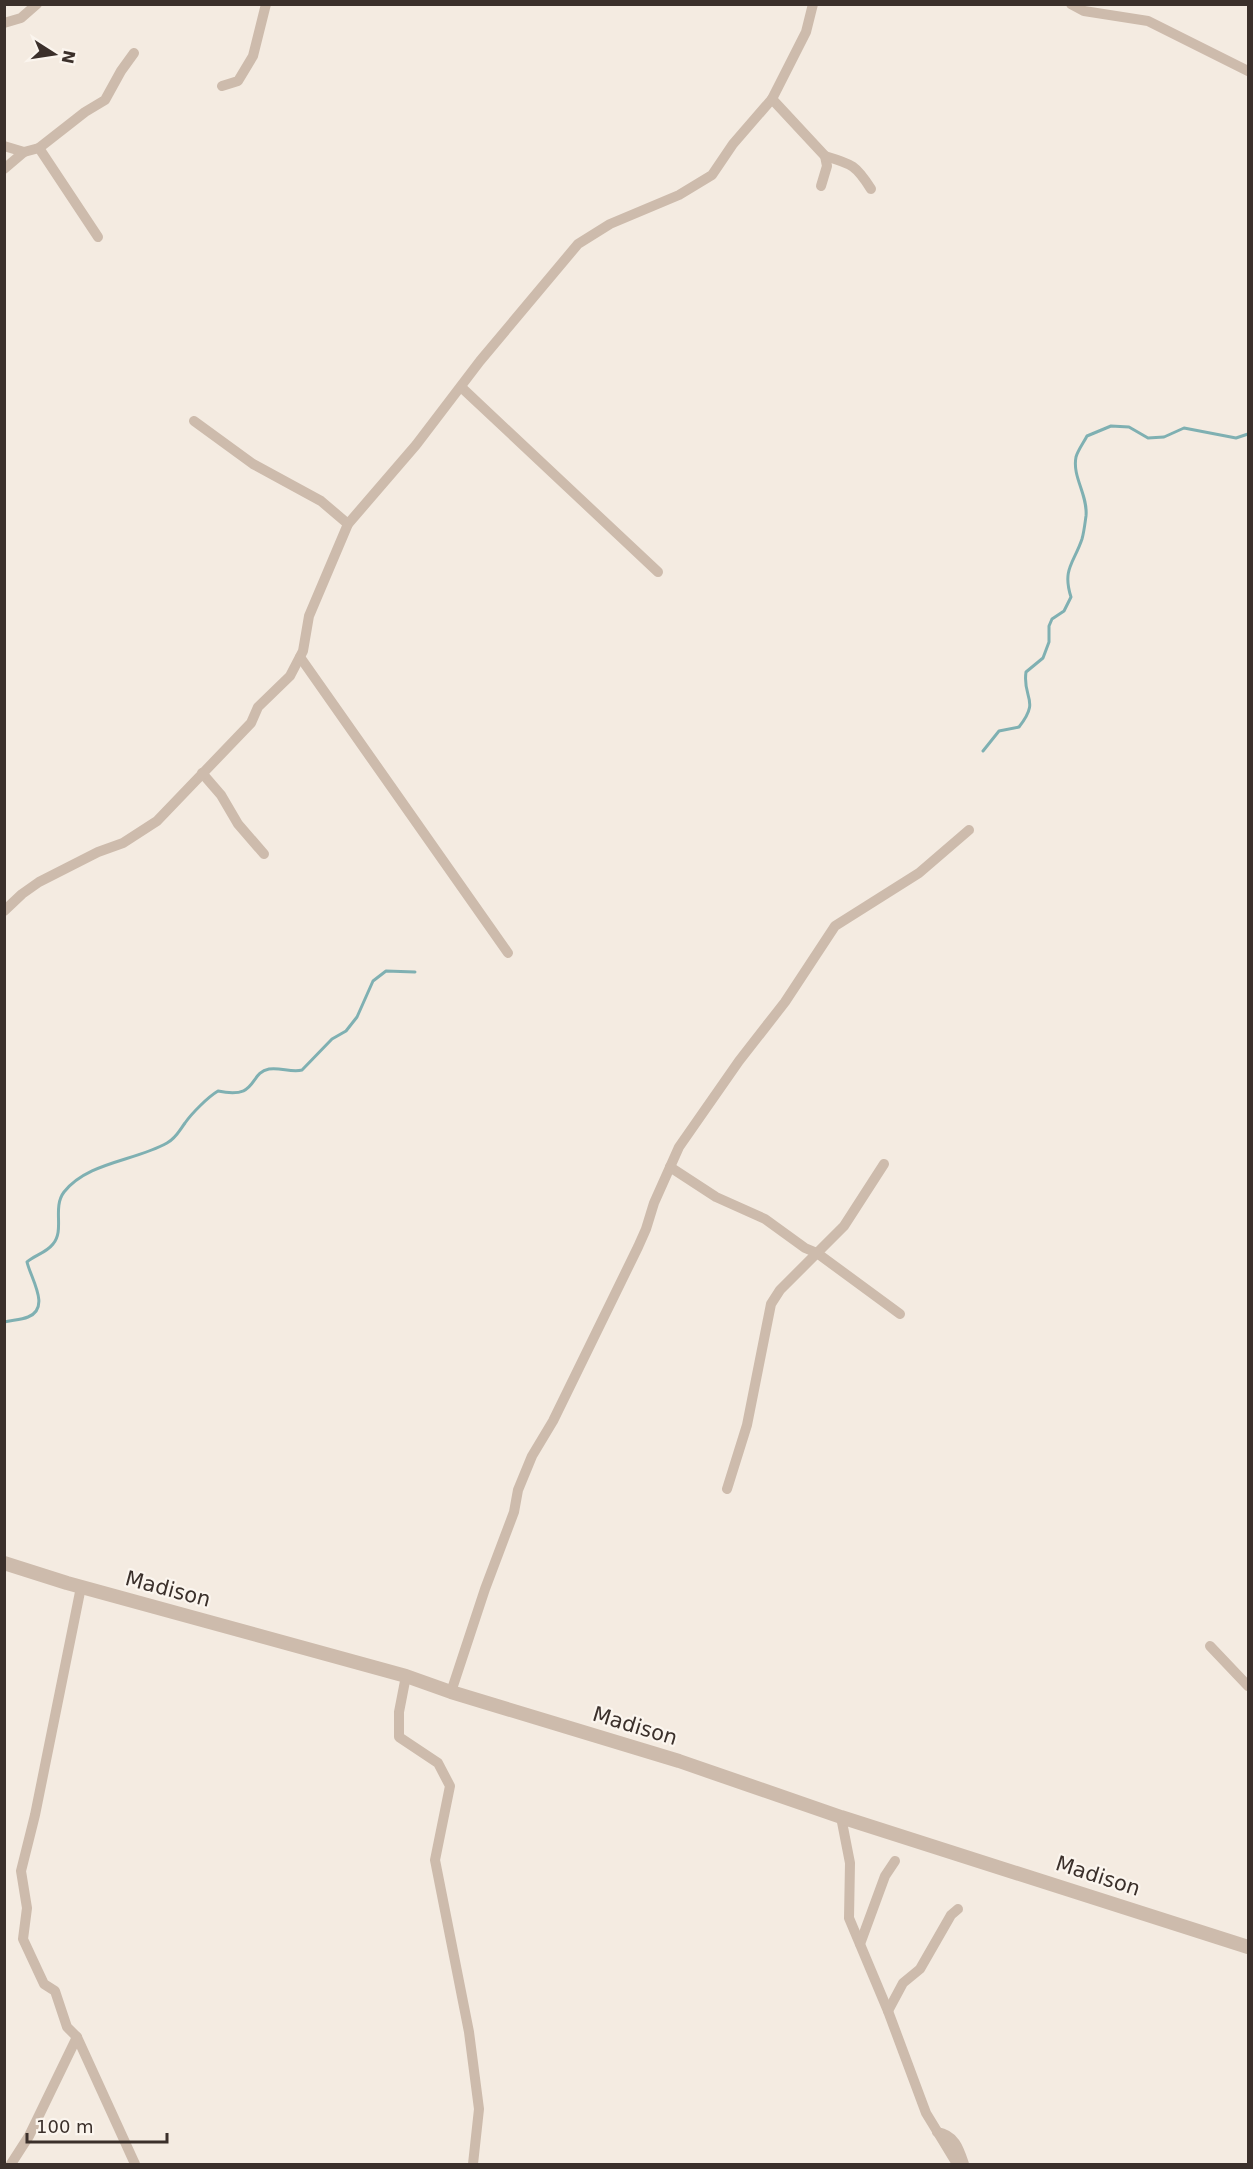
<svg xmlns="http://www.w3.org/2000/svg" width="1253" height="2169" viewBox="0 0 1253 2169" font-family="'DejaVu Sans',sans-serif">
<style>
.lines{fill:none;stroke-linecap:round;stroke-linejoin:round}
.stream{stroke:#7fb0b2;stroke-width:3}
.minor{stroke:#cdbbac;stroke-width:10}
.tertiary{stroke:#cdbbac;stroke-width:14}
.labels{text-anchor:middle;stroke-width:4.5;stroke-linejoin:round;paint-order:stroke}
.street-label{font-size:21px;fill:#3b302b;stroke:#fbf5ee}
</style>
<rect width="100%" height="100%" fill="#f4ebe1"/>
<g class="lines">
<!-- stream -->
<g class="stream">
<path d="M983,751L999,731L1019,727C1041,699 1022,699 1026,672L1043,658L1049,642V626L1052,619L1064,611L1071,597C1062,569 1074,563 1082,539C1084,532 1085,523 1086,516C1088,495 1072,477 1076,457C1078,450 1084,442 1087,436L1111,426L1129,427L1148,438L1164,437L1184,428L1236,438L1248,434"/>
<path d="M4,1322C12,1320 21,1320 28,1317C51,1308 31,1279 27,1262C35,1255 46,1253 53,1244C65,1230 52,1208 64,1192C88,1162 135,1161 167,1143C176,1138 179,1131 185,1123C192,1113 208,1097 218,1091C259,1100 248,1073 269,1069C280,1067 292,1073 302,1070L332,1039L346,1031L357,1017L373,981L386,971L415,972"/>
</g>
<!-- minor -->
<g class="minor">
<path d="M1071,4L1084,11L1148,21L1248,71"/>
<path d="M4,23L21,18L37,4"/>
<path d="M222,86L238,81L253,56L266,4"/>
<path d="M772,99L825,156L827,166L821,186"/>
<path d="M4,146L24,152L39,148L85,112L105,100L121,71L134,53"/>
<path d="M39,148L98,237"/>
<path d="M825,156C852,164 856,165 871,189"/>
<path d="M4,169L24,152"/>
<path d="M461,387L658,572"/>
<path d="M194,421L253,464L321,501L348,524"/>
<path d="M300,657L508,953"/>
<path d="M202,773L221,795L238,824L264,854"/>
<path d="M4,911L22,894L39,882L98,852L123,843L157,821L251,723L258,707L290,676L303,651L309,616L348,524L416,445L480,361L578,244L610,224L679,195L712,175L733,144L772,99L806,32L813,4"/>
<path d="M670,1167L716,1197L765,1219L805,1248L817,1253L900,1314"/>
<path d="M727,1489L747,1425L771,1304L780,1290L844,1226L884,1164"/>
<path d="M81,1587L35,1815L21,1871L27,1908L23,1939L44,1984L55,1991L67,2027L77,2037L135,2164"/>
<path d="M1210,1646L1248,1686"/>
<path d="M406,1676L399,1712V1737L438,1763L450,1786L435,1860L469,2032L479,2109L473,2164"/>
<path d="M451,1692L485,1589L514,1512L518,1490L532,1456L553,1421L638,1247L646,1229L654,1203L679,1147L739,1061L785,1002L835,926L919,873L969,830"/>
<path d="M841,1817L850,1863L849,1918L888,2011L926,2113L957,2164"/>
<path d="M860,1944L885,1876L895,1861"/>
<path d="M888,2011L903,1983L920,1969L951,1915L958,1909"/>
<path d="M937,2132C955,2135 959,2149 964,2164"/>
<path d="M11,2164L29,2136L77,2037"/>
</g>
<!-- tertiary -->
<path class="tertiary" d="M4,1563L67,1583L406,1676L451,1692L679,1761L841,1817L1248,1947"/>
</g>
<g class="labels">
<!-- street labels -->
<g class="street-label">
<text transform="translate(168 1589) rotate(15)" y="7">Madison</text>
<text transform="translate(635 1726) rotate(17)" y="7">Madison</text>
<text transform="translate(1098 1876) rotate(18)" y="7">Madison</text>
</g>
</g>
<!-- border -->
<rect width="1253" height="2169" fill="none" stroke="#3b302b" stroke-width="12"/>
<!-- north arrow -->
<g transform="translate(54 54) rotate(102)" stroke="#fbf5ee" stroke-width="4.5" paint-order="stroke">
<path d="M0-4.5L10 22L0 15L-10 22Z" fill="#3b302b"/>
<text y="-9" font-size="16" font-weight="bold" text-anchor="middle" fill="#3b302b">N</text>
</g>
<!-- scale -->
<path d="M27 2133v9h140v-9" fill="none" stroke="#3b302b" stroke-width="3"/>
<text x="36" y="2133" font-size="18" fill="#3b302b" stroke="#fbf5ee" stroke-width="4.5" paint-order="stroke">100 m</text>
</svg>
